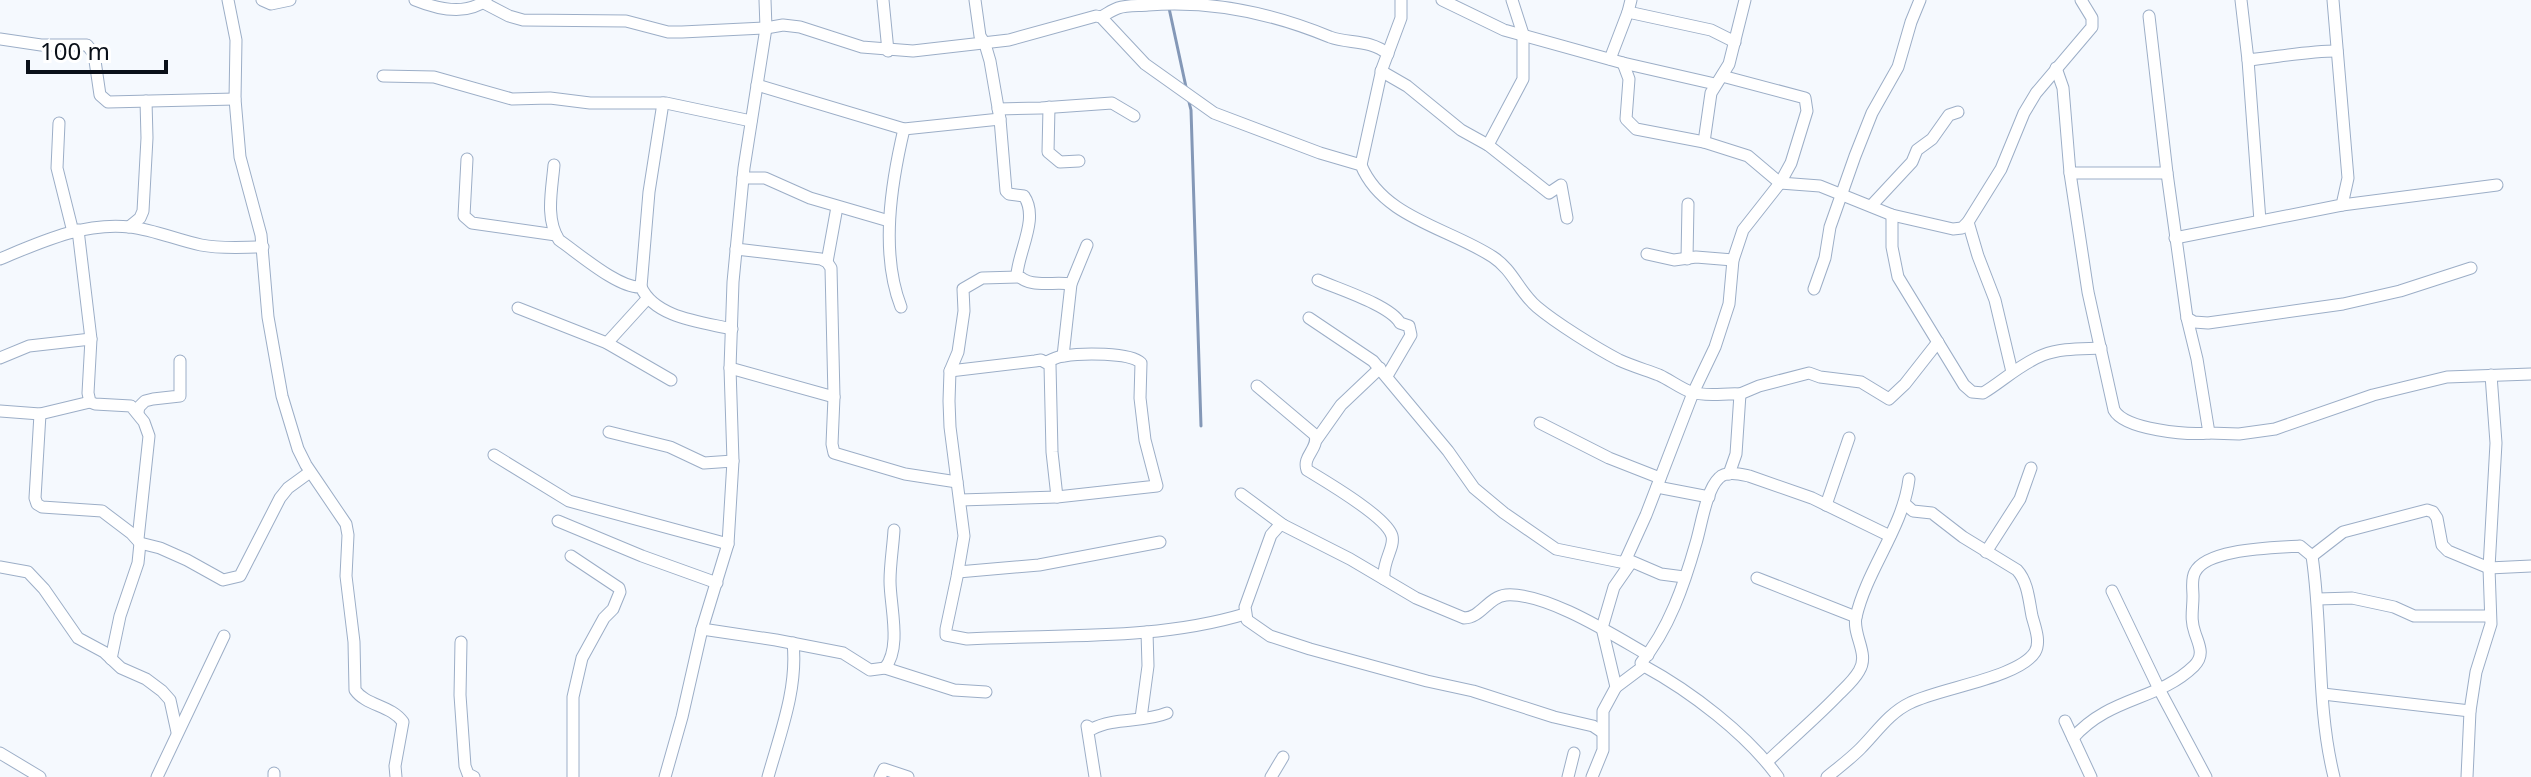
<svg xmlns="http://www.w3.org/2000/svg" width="2531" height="777" viewBox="0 0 2531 777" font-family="'Noto Sans',sans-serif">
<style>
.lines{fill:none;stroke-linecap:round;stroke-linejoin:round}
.stream{stroke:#8498b7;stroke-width:3}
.street-casing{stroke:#9caec7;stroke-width:13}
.street{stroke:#fff;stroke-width:11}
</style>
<rect width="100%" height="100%" fill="#f5f9fe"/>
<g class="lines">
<!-- stream -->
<g class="stream">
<path d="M1169,8L1186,87"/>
<path d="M1188,98L1191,110L1201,426"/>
</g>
<!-- street casing -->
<g class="street-casing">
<g id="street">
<path d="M228,0L236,40L235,99L240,157L261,235L268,317L282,396L298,449L306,465L346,524L348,535L346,576L354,642L355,690C366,706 391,705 403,722L395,766L396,777"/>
<path d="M262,0L271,4L290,0"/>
<path d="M415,0C437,9 466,16 486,0"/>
<path d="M883,0L888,51"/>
<path d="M975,0L980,36L985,44L990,61L1000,119L1006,191L1009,194L1024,196C1039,218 1019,250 1017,274C1029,289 1053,281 1071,284"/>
<path d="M1442,0L1504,30L1623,63L1715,84"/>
<path d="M2241,0L2248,60C2278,57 2307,51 2337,51"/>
<path d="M484,3L509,16L523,20L626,21L668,32H682L766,28L783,25L800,27L862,47L913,51L1009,40L1096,16L1101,17L1145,64L1214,113L1320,153L1361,165C1383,218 1449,228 1493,257C1513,270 1519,292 1537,307C1556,323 1596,348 1619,360C1632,366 1646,370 1659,375C1670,380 1680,388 1691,392C1705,397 1725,393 1740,394L1736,454L1729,474"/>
<path d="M1628,12L1631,0"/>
<path d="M2149,16L2167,173"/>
<path d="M1101,17C1107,14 1112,10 1118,8C1127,5 1139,6 1148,5C1212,0 1272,13 1330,37C1349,44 1369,39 1388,54"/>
<path d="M0,39L41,45H87L94,54L100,95L108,102L235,99"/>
<path d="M1610,59L1628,12L1711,30L1735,42"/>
<path d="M2248,60L2260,221"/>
<path d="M1623,63L1629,79L1626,119L1636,129L1704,142L1748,156L1780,183L1820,186L1892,215L1953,229L1962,228L1968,222L2001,169L2024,113L2036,93L2092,27V18L2081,0"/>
<path d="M2056,68L2063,88L2070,173L2088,292L2114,410C2125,430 2188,435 2209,433"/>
<path d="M1381,71L1407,86L1461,130L1488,145L1549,193L1561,185L1567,218"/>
<path d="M383,76L434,77L512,99L550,98L590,103H666L751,121"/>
<path d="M757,85L904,129L1000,119"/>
<path d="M1049,107L1048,152L1060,162L1079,161"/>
<path d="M998,109L1041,108L1112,103L1134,116"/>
<path d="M59,123L57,168L73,232"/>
<path d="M1704,142L1711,93L1729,64L1745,0"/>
<path d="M1488,145L1523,79V34L1512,0"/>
<path d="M467,159L464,216L472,223L556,235"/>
<path d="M554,165C552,189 545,219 559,240C578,253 619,289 641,287C655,318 702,322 732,329"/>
<path d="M1361,165L1382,69L1401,18V0"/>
<path d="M2070,173H2167L2187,318L2197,359L2209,433L2239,434L2275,429L2373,395L2447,377L2531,374"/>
<path d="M743,178H765L810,198L889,221"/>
<path d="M2342,205L2497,185"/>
<path d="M1871,206L1912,162L1917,150L1932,139L1949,115L1958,112"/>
<path d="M1892,215V247L1898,277L1964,385L1972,392L1983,393C2003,381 2020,364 2043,355C2061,348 2082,349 2101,348"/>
<path d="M1968,222L1978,256L1995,300L2012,372"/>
<path d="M129,227L140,218L143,211L147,138L146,101"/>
<path d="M78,230L91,339L88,393L90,402L95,404L131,406L144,422L149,436L138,539"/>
<path d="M2175,238L2342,205L2348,178L2333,0"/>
<path d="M736,249L821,259L827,262L831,268L834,397L832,444L834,453L905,474L957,482"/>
<path d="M1647,254L1674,260L1696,257L1733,260"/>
<path d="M0,259C41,242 83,222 130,227C155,230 177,240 201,245C221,249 243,247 263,247"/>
<path d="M1687,259L1688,204"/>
<path d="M827,262L837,207"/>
<path d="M1019,277L982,278L963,289L964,311L958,352L950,371L949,401L950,427L964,536L957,577L946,629V635L967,639C1059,634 1155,641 1245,614"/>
<path d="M1318,280C1338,289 1390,305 1400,323L1409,326L1411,335L1387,376"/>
<path d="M641,287L649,192L663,103"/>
<path d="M1814,289L1825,258L1830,227L1855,156L1872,113L1898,67L1911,22L1920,0"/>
<path d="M901,307C880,253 891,184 904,129"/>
<path d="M518,308L607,343L671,380"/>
<path d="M1309,318L1373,361L1448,451L1474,488L1504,513L1556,549L1630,564"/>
<path d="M2187,318L2194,322L2208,323L2343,304L2400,291L2471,268"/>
<path d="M607,343L647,299"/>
<path d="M1063,356L1071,284L1087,245"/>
<path d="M0,358L29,346L91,339"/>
<path d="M730,368L834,397"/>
<path d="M950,371L1035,361L1041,360L1050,365L1052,452L1057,497"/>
<path d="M1257,386L1315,435C1319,449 1302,456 1307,470C1325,481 1387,517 1392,536C1395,548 1382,561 1384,579"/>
<path d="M1740,394L1759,386L1809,373L1820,377L1861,382L1889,399L1905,384L1938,342"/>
<path d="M0,411L40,414L90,402"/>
<path d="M138,412L139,407L145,401L153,399L180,396V361"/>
<path d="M40,414L35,498L37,504L42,507L102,511L131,533L140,543L160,548L187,560L223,580L240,576L280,498L288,488L310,472"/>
<path d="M1540,423L1609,458L1660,478"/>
<path d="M609,432L670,447L704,463L733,461"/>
<path d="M1317,439L1341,405L1380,368"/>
<path d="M494,455L569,501L728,544"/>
<path d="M1657,487L1709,497"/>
<path d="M1241,494L1283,525"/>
<path d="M960,500L1057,497L1157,486L1145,440L1140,398L1141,363C1130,352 1081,353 1064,356C1058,356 1052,360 1046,362"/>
<path d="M1826,505L1849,438"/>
<path d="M558,521L642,556L717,583"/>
<path d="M1986,552L2020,499L2031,468"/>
<path d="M571,556L619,588L620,592L613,609L604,618L582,658L573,697V777"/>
<path d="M2312,556L2343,532L2427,510L2433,512L2437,518L2442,545L2448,551L2489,568L2531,566"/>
<path d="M1626,559L1661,574L1684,577"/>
<path d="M0,567L28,572L44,589L78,638L104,652L121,668L146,679L162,691L170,700L177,732"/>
<path d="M958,572L1039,565L1160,542"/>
<path d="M1757,578L1856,617"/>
<path d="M2112,591L2159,689L2206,777"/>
<path d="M2318,599L2352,598L2394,607L2414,616H2490"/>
<path d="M702,629L776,640L843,653L870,670L885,668L954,690L986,692"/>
<path d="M461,642L460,695L465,766L468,774L474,777"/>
<path d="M111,659L120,616L138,563L140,543"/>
<path d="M1644,666C1690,691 1747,734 1778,777"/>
<path d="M885,668C902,647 890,606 890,581C890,564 893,547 894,530"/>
<path d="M1616,687L1644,666L1641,663C1669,629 1684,585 1696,543C1701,527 1706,490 1719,478C1726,471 1739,474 1749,476L1812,498L1890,536"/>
<path d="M2323,694L2470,711"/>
<path d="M1141,718L1148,666L1147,632"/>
<path d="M2065,721L2091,777"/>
<path d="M1602,732L1593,726L1554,717L1473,691L1427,681L1310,649L1270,636L1247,620L1245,607L1271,535L1279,526L1283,525L1350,559L1416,598L1464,618C1481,618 1488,597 1506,595C1546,592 1613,635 1648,655"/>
<path d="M2073,738C2110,696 2158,701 2194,666C2205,655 2199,645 2195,633C2190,619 2193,610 2193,596C2193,589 2191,579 2195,572C2207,548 2276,548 2300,546L2312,556C2323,629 2316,705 2334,777"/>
<path d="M0,753L40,777"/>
<path d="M1767,762C1791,739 1816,718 1839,694C1846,687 1854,680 1859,671C1870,654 1852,635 1856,617C1867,569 1903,528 1909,479"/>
<path d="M157,777L224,636"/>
<path d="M274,777V773"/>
<path d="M665,777L682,717L702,629L728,544L733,461L730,368L733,282L744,168L766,28L765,0"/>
<path d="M768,777C780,734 798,688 793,643"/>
<path d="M880,777L884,769L908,777"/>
<path d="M1095,777L1087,726L1092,729C1115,717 1143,723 1167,713"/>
<path d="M1271,777L1283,757"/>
<path d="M1568,777L1574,753"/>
<path d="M1592,777L1603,750V711L1616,687L1602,628L1614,587L1630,564L1626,559L1646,515L1693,393L1715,347L1729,304L1733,260L1743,230L1780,183L1791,163L1807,111L1805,98L1722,76"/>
<path d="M1827,777C1838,768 1850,759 1860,749C1876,733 1889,713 1910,703C1939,688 2019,678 2035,652C2041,642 2035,627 2032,616C2029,601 2028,582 2017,570L1963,537L1932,513L1913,511L1904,503"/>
<path d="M2467,777L2470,711L2476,672L2491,624L2489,568L2496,443L2491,375"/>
</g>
</g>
<!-- street -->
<use href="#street" class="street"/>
</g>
<!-- scale -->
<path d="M28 60v12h138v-12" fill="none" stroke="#0a1019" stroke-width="4"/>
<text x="40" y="60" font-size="24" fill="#0a1019" stroke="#ffffff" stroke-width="6" paint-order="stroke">100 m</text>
</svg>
